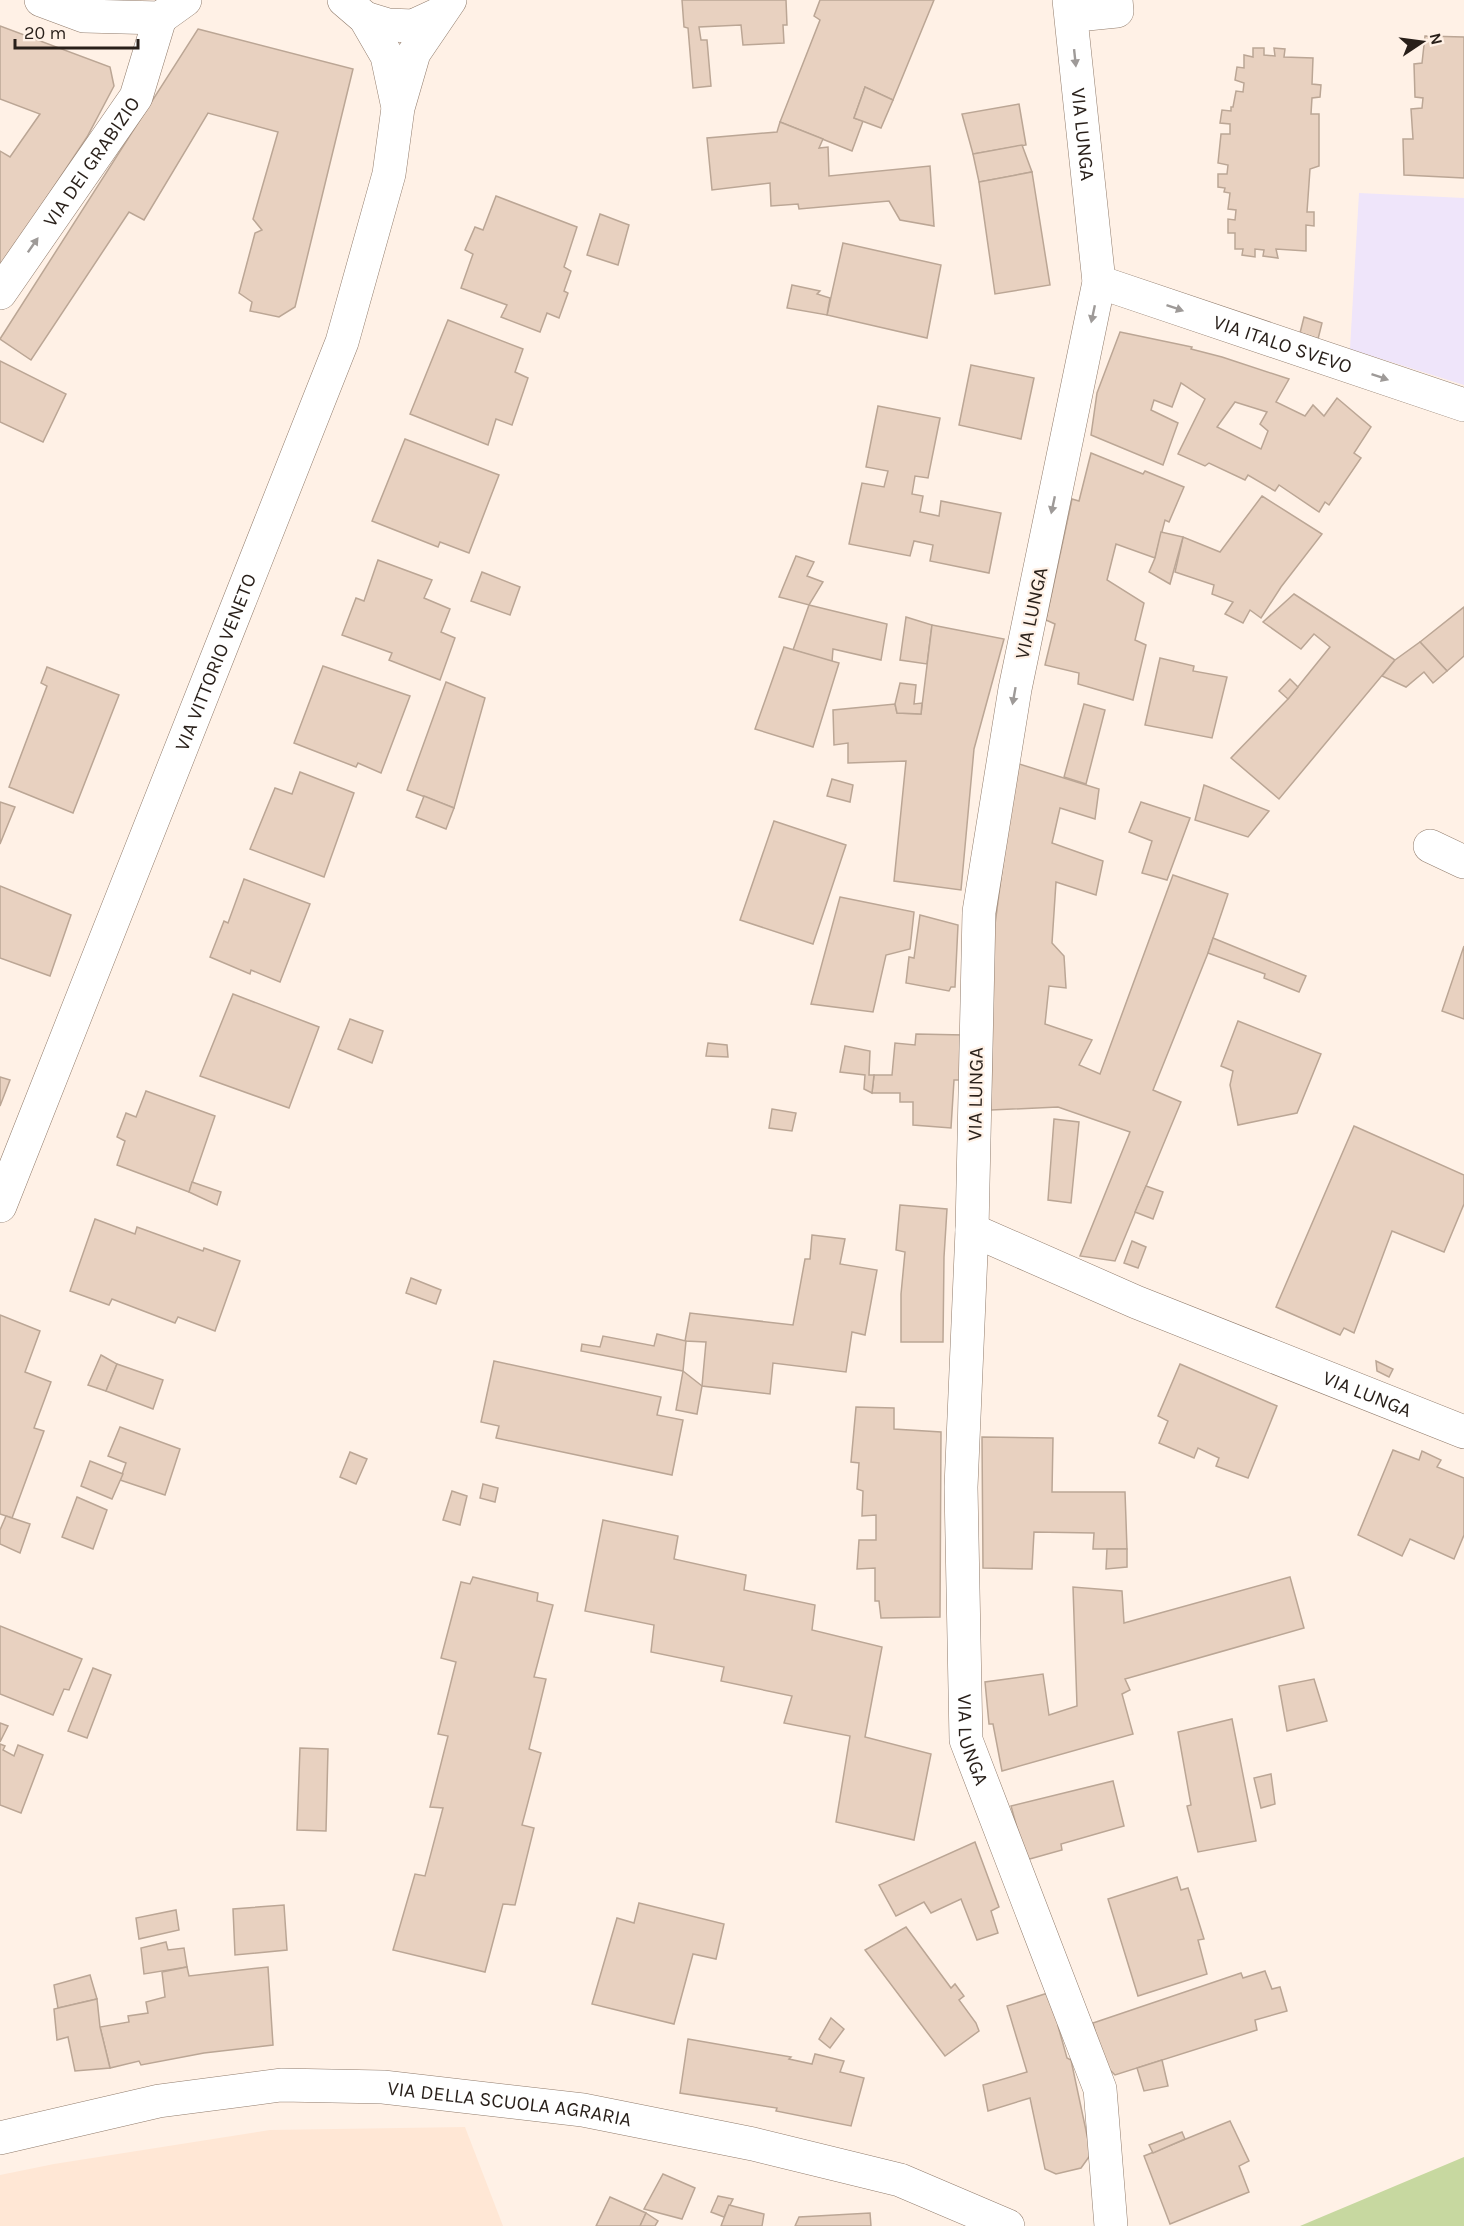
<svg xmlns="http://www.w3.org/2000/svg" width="1464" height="2226" viewBox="0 0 1464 2226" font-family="Karla,sans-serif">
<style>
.built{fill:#ffe7d5}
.education{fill:#efe5fa}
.green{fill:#c7d8a0}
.building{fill:#e8d1c0;stroke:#bba695;stroke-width:1.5;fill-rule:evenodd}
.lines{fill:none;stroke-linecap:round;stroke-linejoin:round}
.minor-casing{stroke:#917c6c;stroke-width:34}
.major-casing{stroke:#917c6c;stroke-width:34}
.minor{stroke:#fff;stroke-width:33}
.major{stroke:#fff;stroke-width:33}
.oneway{fill:#9e9a98}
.labels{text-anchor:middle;stroke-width:4.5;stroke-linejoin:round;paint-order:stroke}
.street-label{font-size:20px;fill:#281f19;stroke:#fff1e6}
</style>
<rect width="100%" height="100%" fill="#fff1e6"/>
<!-- built -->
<path class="built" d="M465,2127L503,2226H0V2175L54,2164L270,2130Z"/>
<!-- education -->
<path class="education" d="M1359,193L1464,198V385L1350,349Z"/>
<!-- green -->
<path class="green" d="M1464,2157V2226H1300Z"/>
<!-- building -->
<g class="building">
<path d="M682,0H786L787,25H783L784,43L743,45L741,25L699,27L701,40H707L711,86L693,88L688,28L684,27Z"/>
<path d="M820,0H934L893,100L865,87L854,118L863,121L852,151L780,122L820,20L814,16Z"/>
<path d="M0,26L110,67L114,86L87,137L0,268V151L10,157L40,114L0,99Z"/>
<path d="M198,29L353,69L295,307L279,317L250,311L252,302L239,293L255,233L262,230L253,219L278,132L208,113L144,220L129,212L31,360L0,339Z"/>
<path d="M1425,36L1464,37V178L1404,175L1403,139H1413L1411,109L1422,108L1423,98L1415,97L1414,64L1422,63Z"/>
<path d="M1253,48H1264V55L1275,56L1274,48L1285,49L1284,57L1313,58L1312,84L1321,85L1320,97L1312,98L1311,114H1319V166L1310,169L1307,212H1314V226L1306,225V251L1276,249L1278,258L1263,256L1264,250L1255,249V257L1242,255L1243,249H1235V233H1228V219L1235,220L1236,210L1228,209L1230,193L1224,192L1225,188L1218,187V174H1227L1228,165L1218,163L1221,134H1230V124L1220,123L1222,110L1231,111V107H1233L1236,91L1243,92L1244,83L1235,80L1237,67L1244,68V55L1253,57Z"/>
<path d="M865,87L893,100L881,128L854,118Z"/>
<path d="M1019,104L1026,145L973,154L962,114Z"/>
<path d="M780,122L823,139L819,148L828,147L829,176L930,166L934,226L900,220L889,201L799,209L798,204L771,206L770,183L712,190L707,138L777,132Z"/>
<path d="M1022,145L1032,172L979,182L973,154Z"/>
<path d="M1032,172L1050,285L995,294L979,182Z"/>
<path d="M496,196L577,227L564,267L571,271L564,291L568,293L559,318L547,313L540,332L501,317L507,305L461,288L473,254L465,250L475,227L483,230Z"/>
<path d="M600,214L629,225L618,265L587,255Z"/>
<path d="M843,243L941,265L927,338L827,315Z"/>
<path d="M792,285L820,291L817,294L830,298L827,315L787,308Z"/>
<path d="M1304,317L1322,323L1318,339L1300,333Z"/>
<path d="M448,320L523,349L515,372L528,378L512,425L496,419L488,445L410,414Z"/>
<path d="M1120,332L1192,347L1191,349L1222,357L1289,379L1276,402L1305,416L1313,405L1324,416L1337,398L1371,427L1354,453L1361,458L1329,505L1325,502L1319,512L1279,485L1275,491L1248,475L1245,480L1209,463L1205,466L1178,454L1205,399L1181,383L1172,407L1154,400L1151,410L1178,423L1163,465L1091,435L1097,393ZM1235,402L1267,412L1260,424L1268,431L1261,449L1217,427Z"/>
<path d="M0,361L66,394L43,442L0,422Z"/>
<path d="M971,365L1034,378L1021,439L959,425Z"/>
<path d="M878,406L940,418L928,478L915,476L912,494L923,496L920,512L939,516L941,501L1001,513L989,573L930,561L933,545L914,541L910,556L849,544L862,483L884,487L888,471L866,467Z"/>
<path d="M405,439L499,475L469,553L440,542L438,547L372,521Z"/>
<path d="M1091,453L1143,474L1145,471L1184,487L1169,522L1165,520L1155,558L1116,544L1107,580L1144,603L1135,640L1146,645L1133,700L1078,684L1079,673L1045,665L1055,624L1046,620L1072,499L1079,501Z"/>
<path d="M1262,496L1322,534L1281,587L1261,618L1250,610L1243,623L1225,614L1233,602L1212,594L1214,585L1175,572L1183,537L1220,552Z"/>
<path d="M1161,532L1183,537L1170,584L1149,572L1155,558Z"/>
<path d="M796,556L814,562L807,576L823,582L809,605L779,597Z"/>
<path d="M378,560L432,580L424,598L450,609L441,632L455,638L440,680L389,660L392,653L342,635L356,598L364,601Z"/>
<path d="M482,572L520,587L510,615L471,601Z"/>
<path d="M1294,594L1395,660L1279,799L1231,758L1288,699L1330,647L1314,634L1301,649L1263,622Z"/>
<path d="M809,605L887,624L881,660L833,649L832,662L793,650Z"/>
<path d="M1464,607V656L1447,671L1420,642Z"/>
<path d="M906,617L932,625L927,664L900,660Z"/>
<path d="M932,625L1004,639L974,749L961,890L894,881L906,761L848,763V743L834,745L833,710L895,704L897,713L921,714Z"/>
<path d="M1420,642L1447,671L1433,683L1424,672L1406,687L1382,676L1395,660Z"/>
<path d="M784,647L839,663L813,747L755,729Z"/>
<path d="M1160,658L1194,666L1193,671L1227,677L1212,738L1145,725Z"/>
<path d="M323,666L410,696L381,773L358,763L356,767L294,743Z"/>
<path d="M47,667L119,695L73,813L9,787L47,686L41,683Z"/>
<path d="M1290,679L1298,687L1288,699L1279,691Z"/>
<path d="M446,682L485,698L454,808L407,790Z"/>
<path d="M900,683L916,685L914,704L922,703L921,714L897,713L895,704Z"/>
<path d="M1084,704L1105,710L1086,784L1064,777Z"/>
<path d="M1016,763L1099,789L1095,819L1060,808L1052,843L1103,861L1096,895L1056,882L1052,943L1064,956L1066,988L1049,986L1045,1024L1092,1040L1079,1065L1100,1074L1173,875L1228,894L1208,953L1153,1090L1181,1102L1115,1261L1080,1256L1130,1132L1058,1107L991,1110L993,940Z"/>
<path d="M300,772L354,793L324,877L250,849L275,788L292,794Z"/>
<path d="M832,779L853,785L850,802L827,796Z"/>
<path d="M1204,785L1269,811L1248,837L1195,820Z"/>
<path d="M424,796L454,808L446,829L416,817Z"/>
<path d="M0,802L15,807L0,844Z"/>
<path d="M1141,802L1190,818L1167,880L1142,873L1152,841L1129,832Z"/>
<path d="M774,821L846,845L813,944L740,920Z"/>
<path d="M244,879L310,904L280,982L251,970L250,974L210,957L224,921L228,923Z"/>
<path d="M0,886L71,915L50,976L0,958Z"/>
<path d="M840,897L914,912L910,949L886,955L873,1012L811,1004Z"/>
<path d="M920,915L958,925L955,987H951L949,991L906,983L909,957L914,958Z"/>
<path d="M1213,938L1306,976L1299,992L1264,978L1265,974L1208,953Z"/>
<path d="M1464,946V1019L1442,1011Z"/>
<path d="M233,994L319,1027L289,1108L200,1076Z"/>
<path d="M350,1019L383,1031L372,1063L338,1049Z"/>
<path d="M1238,1021L1321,1054L1297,1113L1238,1125L1230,1085L1233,1071L1221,1066Z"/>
<path d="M916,1034L964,1035V1080H954L951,1128L913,1125V1102H900V1093H872L874,1075H892L895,1043L915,1045Z"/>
<path d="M708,1043L727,1045L728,1057L706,1056Z"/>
<path d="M845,1046L870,1051L869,1075H874L872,1093L864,1089L865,1075L840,1072Z"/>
<path d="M0,1077L10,1080L0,1106Z"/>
<path d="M146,1091L215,1116L189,1192L117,1165L125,1141L117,1137L126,1113L136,1117Z"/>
<path d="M772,1109L796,1113L792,1131L769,1128Z"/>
<path d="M1054,1119L1079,1122L1071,1203L1048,1200Z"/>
<path d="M1354,1126L1464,1175V1204L1444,1252L1392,1231L1354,1333L1344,1328L1340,1335L1276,1307Z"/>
<path d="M192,1182L221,1192L217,1205L189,1192Z"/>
<path d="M1146,1186L1163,1192L1153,1219L1135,1212Z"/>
<path d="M900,1205L947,1209L944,1257L943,1342H901V1294L905,1252L896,1250Z"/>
<path d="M95,1219L135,1234L137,1227L203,1251L204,1248L240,1261L215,1331L178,1317L175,1323L112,1299L109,1305L70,1291Z"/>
<path d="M812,1235L845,1239L840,1264L877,1270L865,1335L852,1332L846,1372L773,1363L770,1394L702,1386L706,1342L685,1341L690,1313L793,1325L805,1259H810Z"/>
<path d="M1132,1241L1146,1247L1138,1268L1124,1263Z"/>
<path d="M411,1278L441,1290L436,1304L406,1293Z"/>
<path d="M0,1315L40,1331L25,1372L51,1382L34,1428L44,1431L12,1518L0,1514Z"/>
<path d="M657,1334L686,1341L683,1371L581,1351L582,1344L600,1347L603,1336L654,1346Z"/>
<path d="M101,1355L117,1364L106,1391L88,1385Z"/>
<path d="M494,1361L661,1397L657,1415L683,1420L672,1475L496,1438L499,1426L481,1422Z"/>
<path d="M1376,1361L1393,1369L1389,1377L1377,1371Z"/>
<path d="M117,1364L163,1380L153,1409L106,1391Z"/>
<path d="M1180,1364L1277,1406L1248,1478L1216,1466L1219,1458L1198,1448L1194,1458L1159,1443L1168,1421L1158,1416Z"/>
<path d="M683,1371L702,1386L697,1414L676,1410Z"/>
<path d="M856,1407L894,1408V1429L941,1432L940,1617L881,1618L879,1601H875V1568L857,1569L859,1540H876V1515L862,1516L863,1491L857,1489L859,1463L851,1462Z"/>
<path d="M120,1427L180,1449L165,1495L120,1480L126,1463L108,1456Z"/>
<path d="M982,1437L1053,1438L1052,1492H1125L1127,1549H1093L1094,1533L1034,1532L1032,1569L983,1568Z"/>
<path d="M1393,1450L1419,1460L1422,1451L1441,1460L1437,1467L1464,1478V1535L1454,1559L1410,1539L1402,1556L1358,1535Z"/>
<path d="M350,1452L367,1459L356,1484L340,1477Z"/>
<path d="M90,1461L123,1474L112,1499L81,1486Z"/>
<path d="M483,1484L498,1488L495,1502L480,1498Z"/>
<path d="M452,1491L467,1496L460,1525L443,1520Z"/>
<path d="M77,1497L107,1510L93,1549L62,1537Z"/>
<path d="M6,1516L30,1524L20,1553L0,1544V1530Z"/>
<path d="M603,1520L678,1536L674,1559L746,1575L744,1590L815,1605L812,1630L882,1647L865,1737L931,1754L914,1840L836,1822L850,1736L784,1723L792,1696L721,1681L724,1667L651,1652L654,1625L585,1611Z"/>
<path d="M1107,1549H1127V1567L1106,1569Z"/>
<path d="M473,1577L538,1593L537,1601L553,1605L534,1677L546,1679L529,1749L541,1753L522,1825L534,1828L515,1905L503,1904L485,1972L393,1950L415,1874L425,1876L443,1808L430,1807L448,1736L438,1734L456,1662L441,1658L461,1582L470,1584Z"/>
<path d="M1290,1577L1304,1628L1125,1679L1130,1690L1122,1694L1133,1734L1002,1771L993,1724H989L985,1682L1043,1674L1049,1715L1077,1706L1073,1587L1122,1591L1124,1623Z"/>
<path d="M0,1626L82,1659L69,1690L64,1689L53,1715L0,1694Z"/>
<path d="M93,1668L111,1675L87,1738L68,1731Z"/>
<path d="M1314,1679L1327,1721L1287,1731L1279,1686Z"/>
<path d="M1232,1719L1256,1841L1198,1852L1187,1806L1191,1805L1178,1732Z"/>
<path d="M0,1723L8,1726L0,1742Z"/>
<path d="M0,1744L5,1746L3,1750L14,1756L18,1745L43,1755L21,1813L0,1805Z"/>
<path d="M300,1748L328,1749L326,1831L297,1830Z"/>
<path d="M1271,1774L1275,1804L1261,1808L1254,1778Z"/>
<path d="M1113,1781L1124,1826L1061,1844L1062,1850L1026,1860L1011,1806Z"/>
<path d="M975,1842L999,1907L991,1911L998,1933L977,1940L961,1899L931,1913L924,1902L896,1916L879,1885Z"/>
<path d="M1177,1877L1181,1890L1188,1888L1204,1939L1198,1940L1207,1974L1138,1996L1108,1899Z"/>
<path d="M639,1903L724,1924L716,1959L693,1954L674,2024L592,2004L617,1918L634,1923Z"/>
<path d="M284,1905L287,1950L235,1955L233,1909Z"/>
<path d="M176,1910L179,1930L139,1939L136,1918Z"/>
<path d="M906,1927L951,1988L955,1984L964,1996L959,2000L976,2023L979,2031L945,2056L865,1950Z"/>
<path d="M166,1942L168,1950L184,1948L187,1967L144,1974L141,1948Z"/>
<path d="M187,1967L189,1976L268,1967L273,2045L204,2053L141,2065L139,2061L110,2068L100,2027L129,2022L128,2016L148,2013L146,2002L165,1997L162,1972Z"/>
<path d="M1265,1971L1272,1989L1280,1987L1287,2011L1255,2020L1257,2030L1115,2075L1111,2071L1105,2072L1093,2023L1241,1973L1243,1978Z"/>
<path d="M90,1975L97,1999L58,2008L54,1985Z"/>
<path d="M1051,1992L1063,2024L1058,2026L1067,2058L1071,2060L1091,2154L1081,2168L1056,2174L1045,2169L1030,2098L988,2111L983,2085L1027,2072L1007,2006Z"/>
<path d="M97,1999L100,2027L110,2068L75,2071L68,2037L57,2040L54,2009Z"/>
<path d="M831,2018L844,2029L830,2048L819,2039Z"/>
<path d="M688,2039L791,2057L789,2059L812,2064L815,2054L844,2061L840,2072L864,2078L851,2126L776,2111L777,2108L680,2093Z"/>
<path d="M1162,2060L1168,2086L1144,2091L1137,2068Z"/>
<path d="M1230,2121L1249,2161L1239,2166L1249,2192L1170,2224L1144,2156Z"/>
<path d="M1182,2132L1185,2139L1153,2153L1149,2145Z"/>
<path d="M663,2174L695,2188L682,2219L644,2209Z"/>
<path d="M718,2196L733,2199L724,2217L711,2212Z"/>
<path d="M610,2197L646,2213L640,2226H596Z"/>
<path d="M729,2205L764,2214L762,2226H721Z"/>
<path d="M646,2213L658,2221L655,2226H640Z"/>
<path d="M870,2213L871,2226H795L799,2217Z"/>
</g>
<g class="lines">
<!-- minor casing -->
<g class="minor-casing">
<g id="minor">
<path d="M41,0L84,16L160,18L185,0"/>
<path id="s1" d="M1069,0L1099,282L1015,689L979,912L972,1230L961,1487L966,1740L1100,2089L1111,2226"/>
<path d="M1087,14L1117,11L1116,0"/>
<path id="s2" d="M1099,282L1464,405"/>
<path id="s3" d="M0,293L136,97L160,18"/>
<path d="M1430,846L1464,862"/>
<path id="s4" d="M972,1230L1136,1302L1464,1432"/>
</g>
</g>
<!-- major casing -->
<g class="major-casing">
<g id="major">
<path d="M344,0L365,18L387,56L397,103"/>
<path d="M365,18L388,25L413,26L439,14"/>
<path id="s5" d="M0,1206L342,342L389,174L398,108L414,53L450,0"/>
<path id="s6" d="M0,2138L159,2101L281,2085L383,2087L583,2110L753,2144L900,2180L1008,2226"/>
</g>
</g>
<!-- minor -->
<use href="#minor" class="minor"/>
<!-- major -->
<use href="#major" class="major"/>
</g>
<!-- one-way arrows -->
<defs><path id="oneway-solid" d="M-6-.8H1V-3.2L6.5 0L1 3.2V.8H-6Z" transform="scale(1.5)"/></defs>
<g class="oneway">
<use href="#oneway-solid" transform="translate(1075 58) rotate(84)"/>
<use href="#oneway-solid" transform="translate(33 245) rotate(-55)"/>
<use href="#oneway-solid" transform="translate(1175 308) rotate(19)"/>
<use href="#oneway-solid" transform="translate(1093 314) rotate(102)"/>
<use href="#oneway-solid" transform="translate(1380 377) rotate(19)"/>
<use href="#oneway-solid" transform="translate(1053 505) rotate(102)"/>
<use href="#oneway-solid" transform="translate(1014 696) rotate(100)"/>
</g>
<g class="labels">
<!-- street labels -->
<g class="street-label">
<text dy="7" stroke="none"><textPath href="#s1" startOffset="135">VIA LUNGA</textPath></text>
<text dy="7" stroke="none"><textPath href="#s3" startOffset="160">VIA DEI GRABIZIO</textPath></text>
<text dy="7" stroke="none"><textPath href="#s2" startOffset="194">VIA ITALO SVEVO</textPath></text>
<text transform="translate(1031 613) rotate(-78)" y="7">VIA LUNGA</text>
<text dy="7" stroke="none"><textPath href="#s5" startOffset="585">VIA VITTORIO VENETO</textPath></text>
<text transform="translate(975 1094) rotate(-89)" y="7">VIA LUNGA</text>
<text dy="7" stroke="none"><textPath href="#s4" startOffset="428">VIA LUNGA</textPath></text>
<text dy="7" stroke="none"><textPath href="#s1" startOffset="1754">VIA LUNGA</textPath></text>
<text dy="7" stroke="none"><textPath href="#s6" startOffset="516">VIA DELLA SCUOLA AGRARIA</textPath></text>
</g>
</g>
<!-- north arrow -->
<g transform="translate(1422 42) rotate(77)" stroke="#fff1e6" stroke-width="4.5" paint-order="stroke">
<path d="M0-4.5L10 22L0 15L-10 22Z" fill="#281f19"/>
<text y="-9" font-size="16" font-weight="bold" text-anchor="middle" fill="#281f19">N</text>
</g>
<!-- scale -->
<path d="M15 39v9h123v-9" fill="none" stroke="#281f19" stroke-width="3"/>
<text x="24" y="39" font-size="18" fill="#281f19" stroke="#fff1e6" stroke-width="4.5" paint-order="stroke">20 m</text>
</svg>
